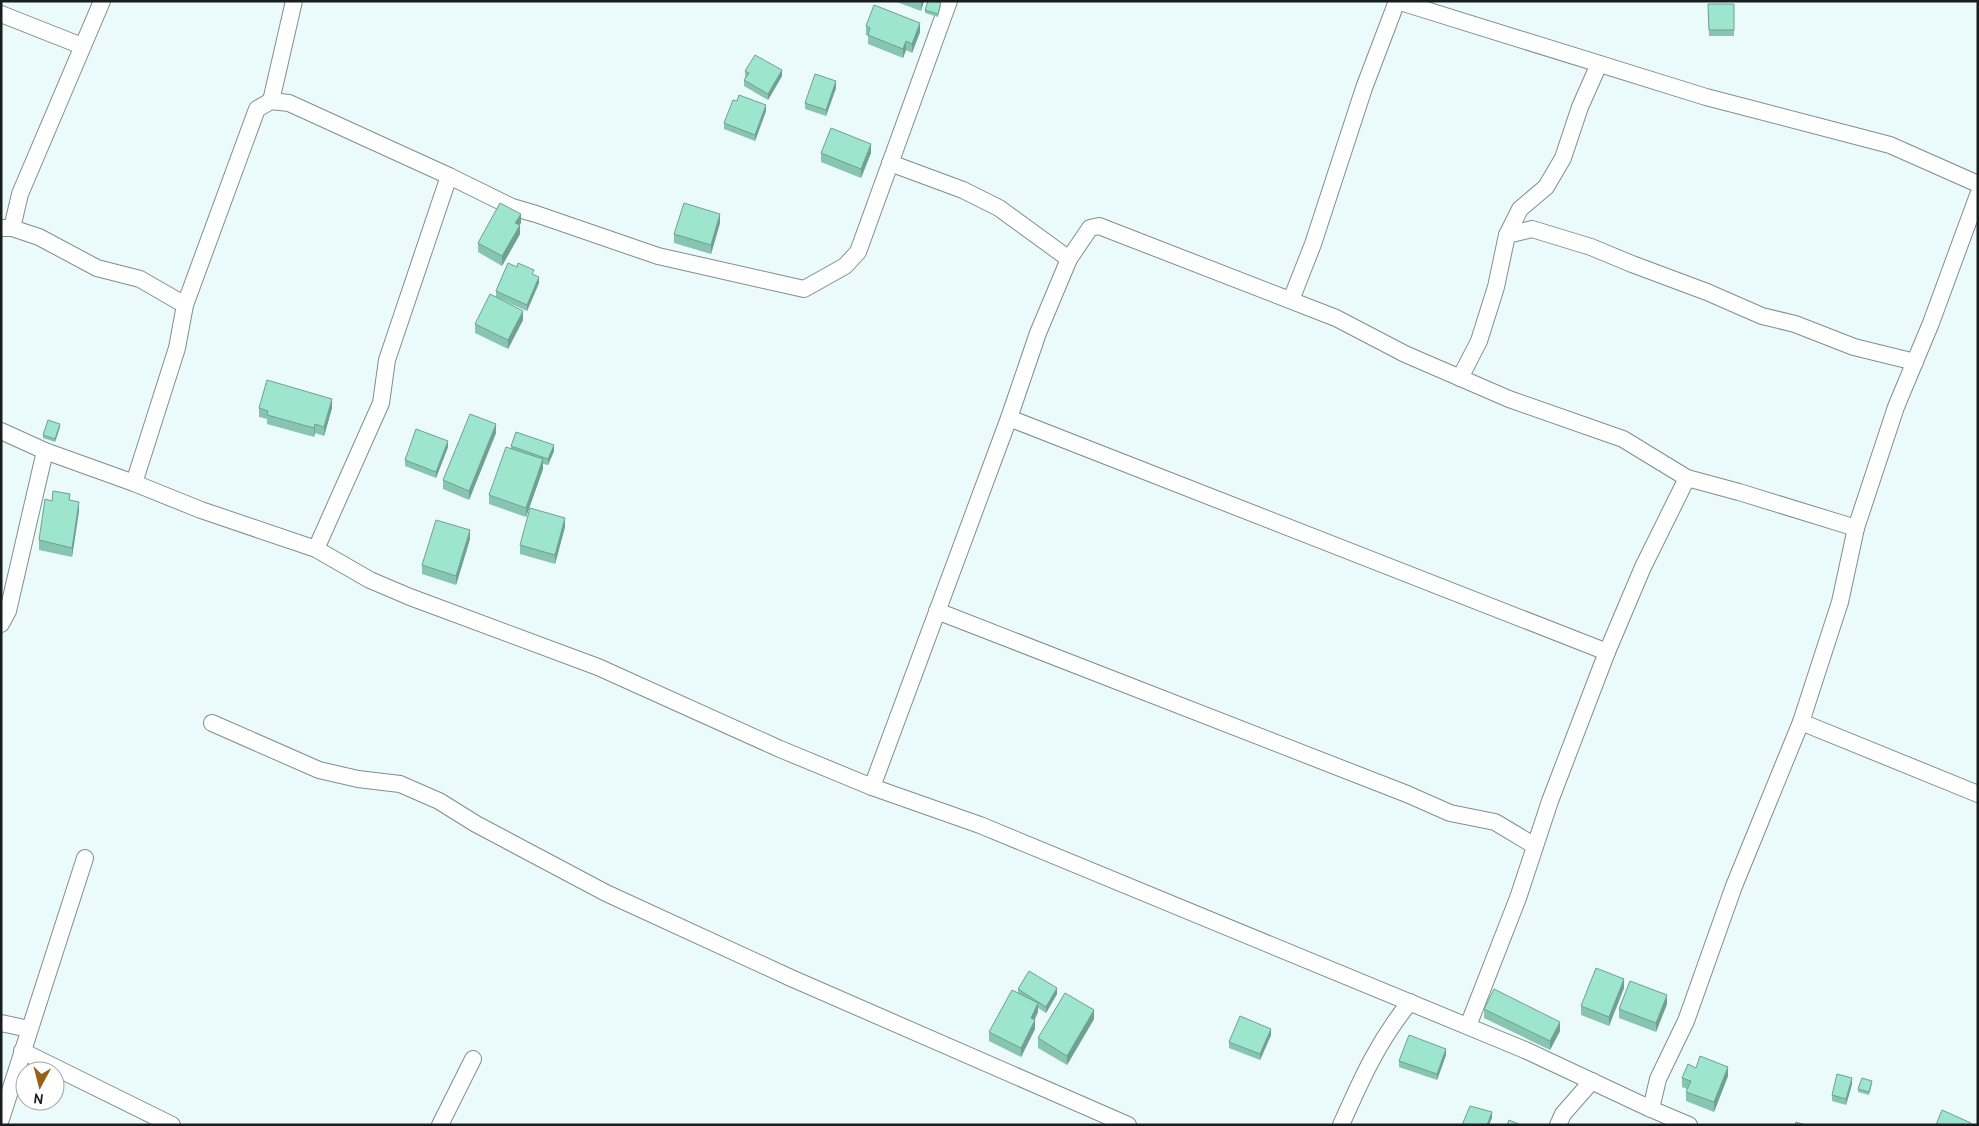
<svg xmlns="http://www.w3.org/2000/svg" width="1979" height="1126" viewBox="0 0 1979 1126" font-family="Cabin,sans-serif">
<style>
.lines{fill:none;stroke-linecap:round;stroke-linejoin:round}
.minor-casing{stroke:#818e8e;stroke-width:18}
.minor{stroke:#fff;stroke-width:16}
.wall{fill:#88c5b1}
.shaded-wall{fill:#6fa090}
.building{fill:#9ee5ce;stroke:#6fa090}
</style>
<rect width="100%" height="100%" fill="#ebfafa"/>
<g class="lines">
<!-- minor casing -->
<g class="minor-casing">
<g id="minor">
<path d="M1397,1L1706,97L1890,145L1978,184"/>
<path d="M1,14L82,46"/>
<path d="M271,101L294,1"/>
<path d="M890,163L963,190L999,208L1069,259"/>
<path d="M1,228H12L39,237L97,268L140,279L185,305"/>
<path d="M12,228L20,194L102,1"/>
<path d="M1507,235L1532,229L1591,247L1632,264L1707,292L1762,316L1795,324L1854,347L1915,362"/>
<path d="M1291,300L1313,244L1364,88L1397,1"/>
<path d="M1460,378L1479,341L1496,287L1507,235L1520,209L1546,187L1563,158L1580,107L1599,64"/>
<path d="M1009,418L1607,652"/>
<path d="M1,431L45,451L134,483L201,510L316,549L370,580L410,597L598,667L780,749L872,787L980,825L1525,1050L1651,1109L1689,1125"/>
<path d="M134,483L177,348L185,305L257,109L271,101L289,103L449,176L512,207L536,214L658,256L804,289L845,266L858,252L949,1"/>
<path d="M316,549L381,403L387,360L449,176"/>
<path d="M937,611L1407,794L1450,813L1495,822L1535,846"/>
<path d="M1,624L8,611L45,451"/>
<path d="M1801,722L1978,794"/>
<path d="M212,723L319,770L358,779L400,784L439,801L476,824L606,893L791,978L1128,1125"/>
<path d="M872,787L1009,418L1038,333L1069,259L1090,228L1099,226L1336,318L1405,354L1509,399L1623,439L1687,478L1739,492L1856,528"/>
<path d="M1,1023L29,1029"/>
<path d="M1468,1026L1518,898L1550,801L1607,652L1643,567L1687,478"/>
<path d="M22,1051L172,1125"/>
<path d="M1651,1109L1658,1079L1686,1021L1734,886L1801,722L1840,602L1856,528L1896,407L1931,323L1978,195"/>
<path d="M1,1119L85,858"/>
<path d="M440,1125L473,1059"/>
<path d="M1341,1125C1361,1080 1378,1041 1410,1002"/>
<path d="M1558,1125L1563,1114L1592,1081"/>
</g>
</g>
<!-- minor -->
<use href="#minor" class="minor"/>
</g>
<!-- wall -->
<g class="wall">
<path d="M894,1H924L921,11Z"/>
<path d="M1708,4H1734V36H1709Z"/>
<path d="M941,5L938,17L925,13V10Z"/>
<path d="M866,26L920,32L912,53L906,50L903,58L868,44V36L866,35Z"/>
<path d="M745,71L782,76L768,100L744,86V80L746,77H745Z"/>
<path d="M836,88L826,116L805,109V103Z"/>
<path d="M766,111L755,141L724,129V123Z"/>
<path d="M821,153H871L861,178L821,162Z"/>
<path d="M521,223L519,225L520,234L502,266L478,252V243Z"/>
<path d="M720,223L711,254L674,243V234Z"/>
<path d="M534,275L539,283L527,311L496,297V291Z"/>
<path d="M523,320L508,349L475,333V324Z"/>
<path d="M259,408H332L324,436L315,433L314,437L267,424V419L259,417Z"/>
<path d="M60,427L55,442L43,438V435Z"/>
<path d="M496,433L469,500L443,489V480Z"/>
<path d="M511,446L554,451L548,465L543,464V469L526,517L489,504V495L511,449Z"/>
<path d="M448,447L436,478L405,466V460Z"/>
<path d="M52,501H70L79,511L72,557L39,550V540Z"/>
<path d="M565,527L555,564L520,554V545Z"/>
<path d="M470,539L456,585L422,574V565Z"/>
<path d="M1624,988L1609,1026L1581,1015V1006Z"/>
<path d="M1018,989L1057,994L1046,1013L1038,1008V1012L1035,1019V1029L1021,1057L989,1041V1032L1018,993Z"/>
<path d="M1667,1004L1656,1032L1619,1018V1009Z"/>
<path d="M1484,1009L1560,1031L1550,1050L1484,1018Z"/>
<path d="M1094,1019L1067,1065L1038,1048V1038Z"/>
<path d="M1271,1035L1260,1060L1229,1048V1042Z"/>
<path d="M1446,1055L1437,1080L1399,1067V1061Z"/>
<path d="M1696,1068L1728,1076L1714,1112L1686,1101V1092L1687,1089L1682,1087V1078Z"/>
<path d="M1852,1084L1846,1105L1832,1101V1095Z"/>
<path d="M1872,1084L1869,1095L1858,1092V1089Z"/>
</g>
<!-- shaded-wall -->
<g class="shaded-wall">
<path d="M921,1H924L921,11Z"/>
<path d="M920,23V32L912,53V44Z"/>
<path d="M906,41V50L903,58V49Z"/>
<path d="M782,70V76L768,100V94Z"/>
<path d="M836,81V88L826,116V110Z"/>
<path d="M766,105V111L755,141V135Z"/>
<path d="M871,144V153L861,178V169Z"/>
<path d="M521,214V223L515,232V223Z"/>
<path d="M720,214V223L711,254V245Z"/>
<path d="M520,225V234L502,266V256Z"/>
<path d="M539,277V283L527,311V305Z"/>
<path d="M523,311V320L508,349V340Z"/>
<path d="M332,399V408L324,436V427Z"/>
<path d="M60,424V427L55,442V439Z"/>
<path d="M315,424V433L314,437V428Z"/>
<path d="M496,424V433L469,500V491Z"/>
<path d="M448,441V447L436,478V472Z"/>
<path d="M554,445V451L548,465V459Z"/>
<path d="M543,459V469L526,517V508Z"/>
<path d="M79,502V511L72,557V548Z"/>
<path d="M565,518V527L555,564V555Z"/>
<path d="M470,530V539L456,585V576Z"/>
<path d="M1624,979V988L1609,1026V1017Z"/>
<path d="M1057,988V994L1046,1013V1007Z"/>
<path d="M1667,995V1004L1656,1032V1023Z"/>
<path d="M1038,1003V1012L1031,1027V1018Z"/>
<path d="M1094,1010V1019L1067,1065V1056Z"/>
<path d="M1035,1020V1029L1021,1057V1048Z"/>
<path d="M1560,1022V1031L1550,1050V1041Z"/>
<path d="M1271,1029V1035L1260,1060V1054Z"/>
<path d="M1446,1049V1055L1437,1080V1074Z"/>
<path d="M1728,1067V1076L1714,1112V1102Z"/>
<path d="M1852,1078V1084L1846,1105V1099Z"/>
<path d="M1492,1112V1118L1489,1125H1487Z"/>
</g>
<!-- building -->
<g class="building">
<path d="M928,1L941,2L938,14L925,10Z"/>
<path d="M1708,4H1734V30H1709Z"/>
<path d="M874,5L920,23L912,44L906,41L903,49L868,35L870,28L866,26Z"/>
<path d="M755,55L782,70L768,94L744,80L749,73L745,71Z"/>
<path d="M815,74L836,81L826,110L805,103Z"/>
<path d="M739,95L766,105L755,135L724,123L733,100L737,101Z"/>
<path d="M831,128L871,144L861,169L821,153Z"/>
<path d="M500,203L521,214L515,223L520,225L502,256L478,243Z"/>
<path d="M684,203L720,214L711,245L674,234Z"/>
<path d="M508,263L517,267L518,263L534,270L532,274L539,277L527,305L496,291Z"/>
<path d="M490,294L523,311L508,340L475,324Z"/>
<path d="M267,380L332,399L324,427L315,424L314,428L267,415L268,411L259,408Z"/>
<path d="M470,414L496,424L469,491L443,480Z"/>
<path d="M48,420L60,424L55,439L43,435Z"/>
<path d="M416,429L448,441L436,472L405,460Z"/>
<path d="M516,432L554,445L548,459L511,446Z"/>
<path d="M506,447L543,459L526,508L489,495Z"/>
<path d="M53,491L70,494L69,500L79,502L72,548L39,540L45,499L52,501Z"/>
<path d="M530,508L565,518L555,555L520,545Z"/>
<path d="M436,520L470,530L456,576L422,565Z"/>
<path d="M1596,968L1624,979L1609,1017L1581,1006Z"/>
<path d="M1029,971L1057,988L1046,1007L1018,989Z"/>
<path d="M1630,981L1667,995L1656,1023L1619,1009Z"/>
<path d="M1494,989L1560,1022L1550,1041L1484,1009Z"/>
<path d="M1012,990L1038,1003L1031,1018L1035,1020L1021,1048L989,1032Z"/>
<path d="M1065,993L1094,1010L1067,1056L1038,1038Z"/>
<path d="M1240,1016L1271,1029L1260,1054L1229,1042Z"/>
<path d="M1409,1035L1446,1049L1437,1074L1399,1061Z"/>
<path d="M1700,1056L1728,1067L1714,1102L1686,1092L1691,1081L1682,1078L1688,1064L1696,1068Z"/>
<path d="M1837,1074L1852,1078L1846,1099L1832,1095Z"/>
<path d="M1862,1078L1872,1081L1869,1092L1858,1089Z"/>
<path d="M1470,1106L1492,1112L1487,1125H1462Z"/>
<path d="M1942,1110L1971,1123L1970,1125H1936Z"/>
<path d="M1509,1120L1521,1125H1507Z"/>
<path d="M1796,1122L1806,1125H1795Z"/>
</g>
<!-- border -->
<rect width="1979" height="1126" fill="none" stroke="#181d1d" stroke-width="5"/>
<!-- north arrow -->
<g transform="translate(40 1086) rotate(187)"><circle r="24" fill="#ffffff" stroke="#a3a5a5"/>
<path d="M0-4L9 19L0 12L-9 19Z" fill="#956215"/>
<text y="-8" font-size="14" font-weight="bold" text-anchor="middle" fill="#181d1d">N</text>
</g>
</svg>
